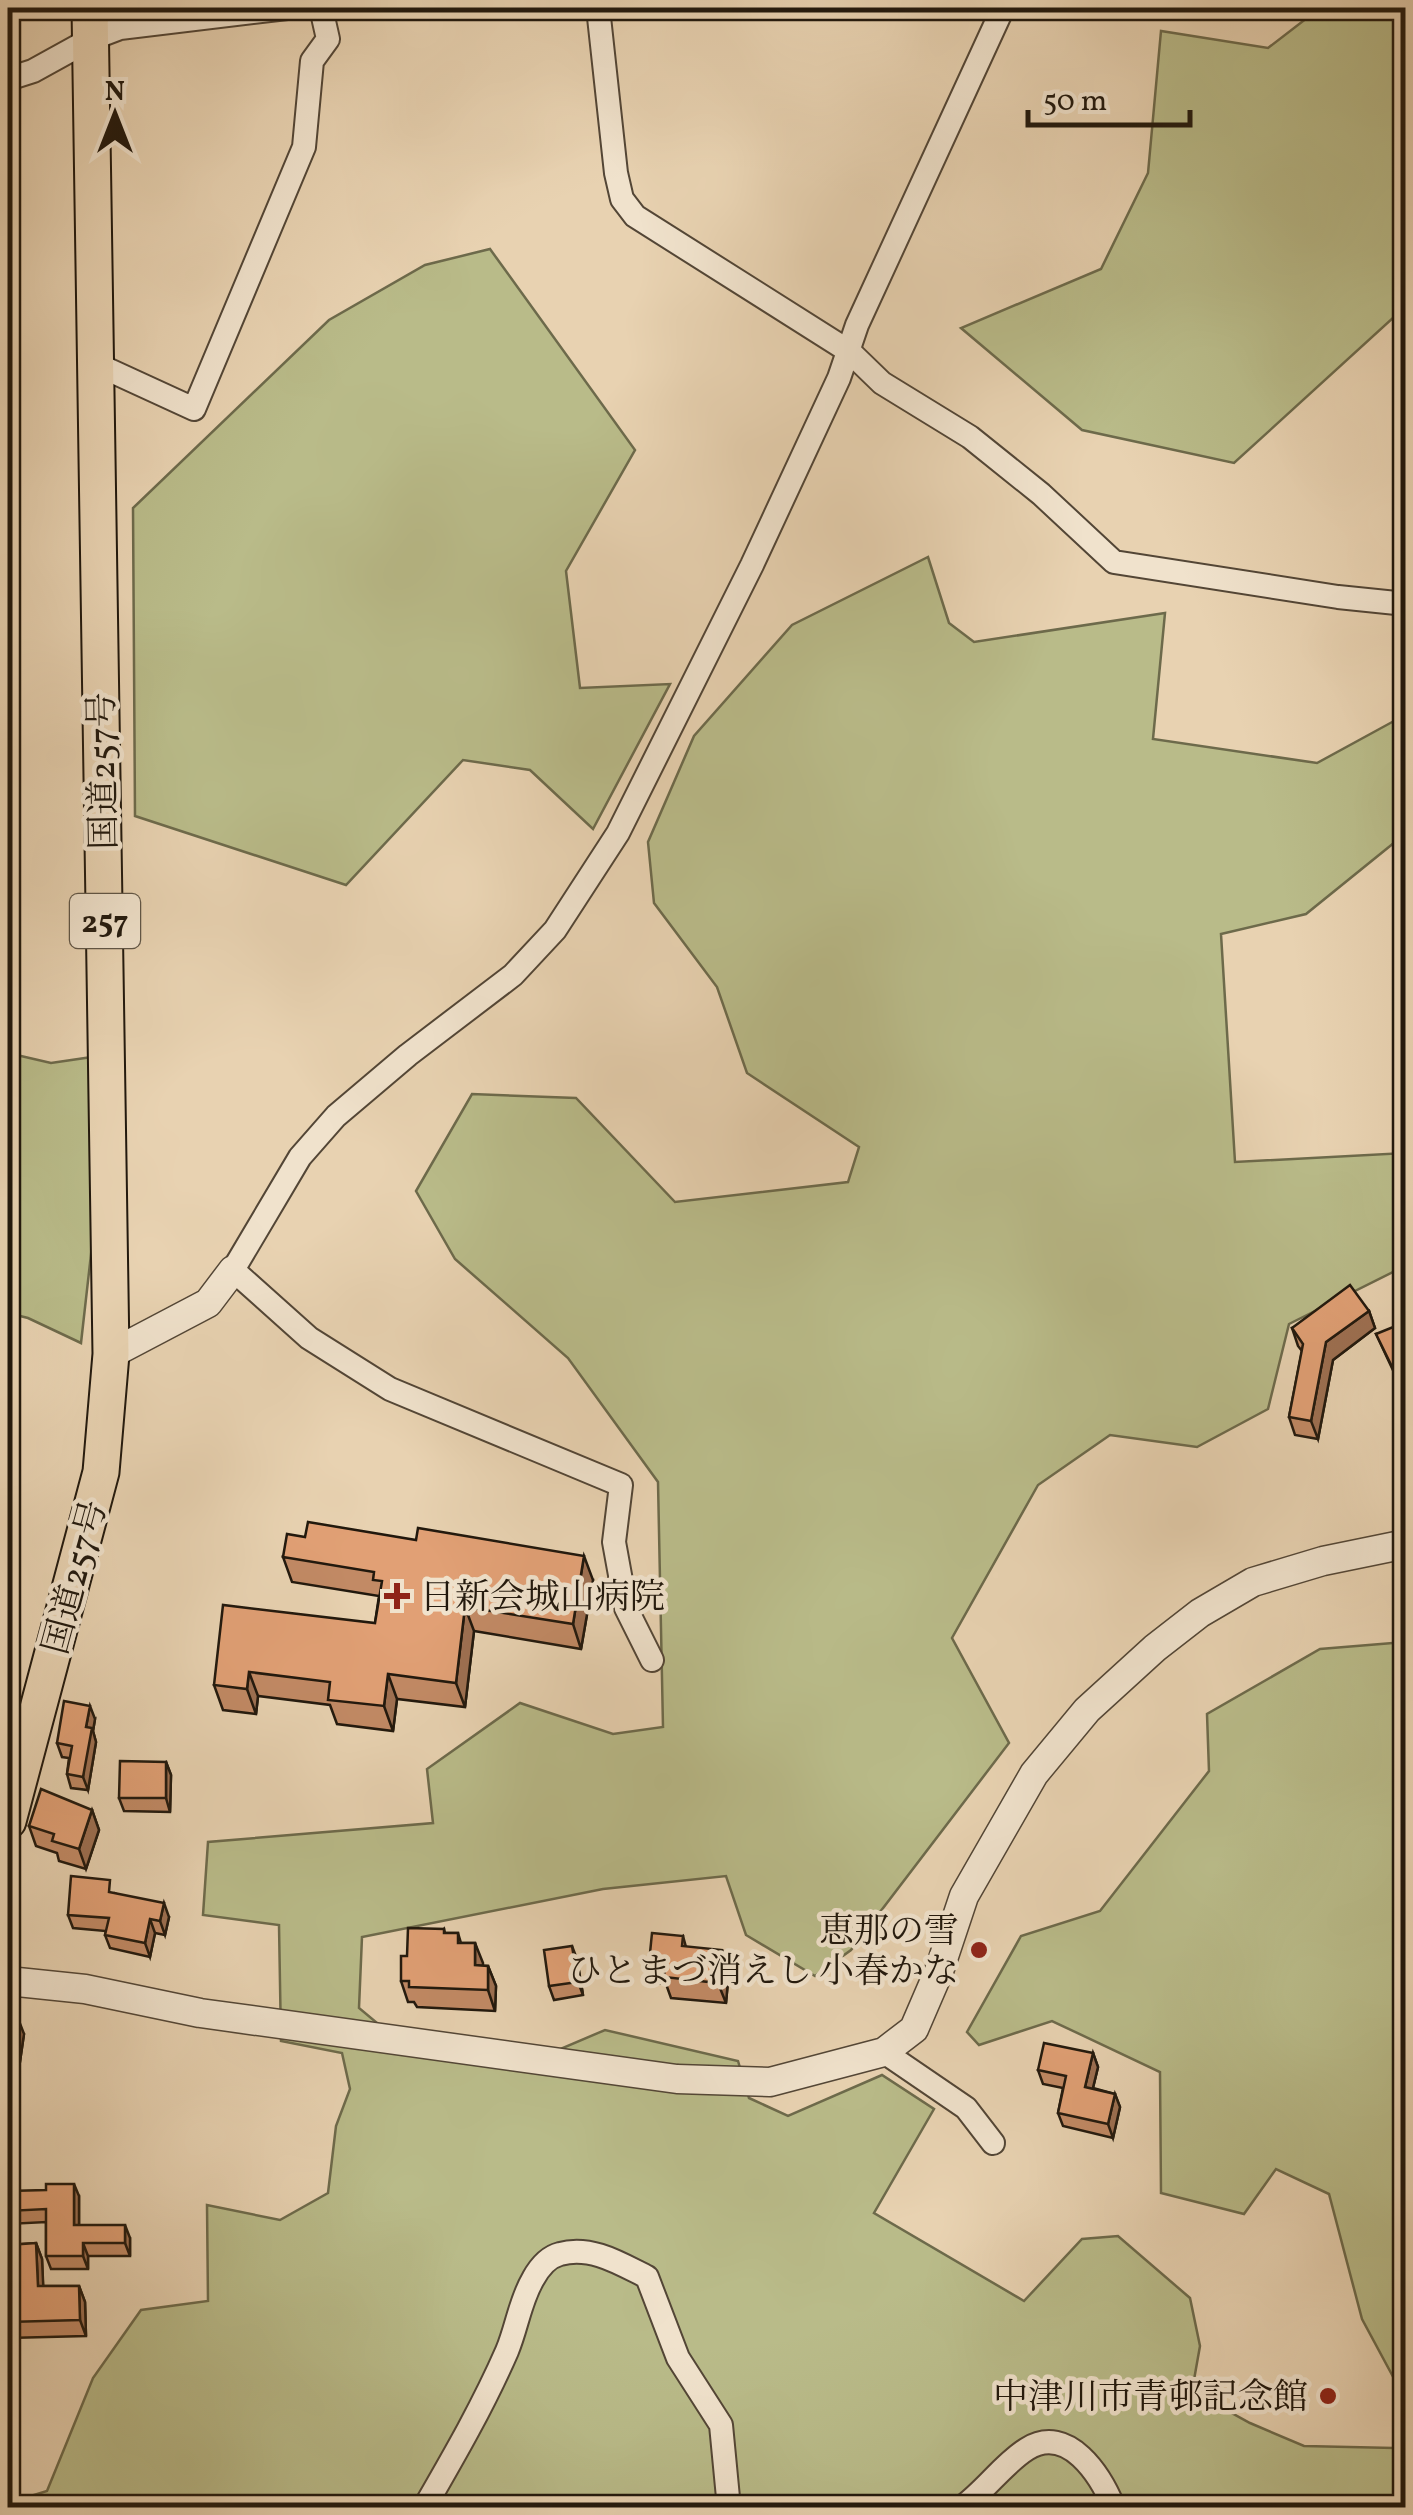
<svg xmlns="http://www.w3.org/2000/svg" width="1413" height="2515" viewBox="0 0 1413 2515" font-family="Vollkorn,'Noto Serif JP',serif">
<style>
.green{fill:#b9bb89;stroke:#6d6a4b;stroke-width:2.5}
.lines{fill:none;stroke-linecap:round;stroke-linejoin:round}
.minor-casing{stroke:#534636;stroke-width:26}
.tertiary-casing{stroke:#534636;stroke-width:31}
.trunk-casing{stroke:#21180d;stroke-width:39}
.minor{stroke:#f0e2cc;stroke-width:22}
.tertiary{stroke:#f0e2cc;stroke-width:28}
.trunk{stroke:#e8d2b1;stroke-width:35}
.wall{fill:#c28a65;stroke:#21180d;stroke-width:2.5}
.shaded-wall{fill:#9e7052;stroke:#21180d;stroke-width:2.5}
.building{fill:#e1a075;stroke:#21180d;stroke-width:2.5}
.poi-dot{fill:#8f2418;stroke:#f0e2cc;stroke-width:4}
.labels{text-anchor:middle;stroke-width:9;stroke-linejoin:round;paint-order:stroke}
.shield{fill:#f0e2cc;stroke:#5f5546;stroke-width:2.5}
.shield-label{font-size:32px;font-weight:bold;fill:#21180d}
.street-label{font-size:35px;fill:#21180d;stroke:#f0e2cc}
.poi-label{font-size:35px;fill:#21180d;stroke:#f0e2cc;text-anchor:end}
</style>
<rect width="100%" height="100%" fill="#e8d2b1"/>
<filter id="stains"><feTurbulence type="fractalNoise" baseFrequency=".002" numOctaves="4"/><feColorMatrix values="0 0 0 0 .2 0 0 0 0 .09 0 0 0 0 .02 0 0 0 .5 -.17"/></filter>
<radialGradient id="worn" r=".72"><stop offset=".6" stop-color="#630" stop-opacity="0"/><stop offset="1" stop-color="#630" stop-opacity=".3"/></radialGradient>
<!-- green -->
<g class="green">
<path d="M1320,8H1405V307L1234,463L1082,430L961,328L1101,269L1148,173L1161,31L1268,48Z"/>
<path d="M490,249L635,450L566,571L580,688L670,684L593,829L530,770L463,760L346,885L135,816L133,508L329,320L425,265Z"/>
<path d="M928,557L949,623L974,642L1165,613L1153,739L1317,763L1405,715V840L1400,838L1306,914L1221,934L1235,1162L1405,1153V1266L1289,1324L1268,1409L1197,1447L1110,1435L1038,1485L952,1638L1009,1743L851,1950L815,1976L746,1935L726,1876L603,1889L362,1937L359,2008L413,2053L516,2068L605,2030L738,2061L749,2098L788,2116L882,2075L934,2109L874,2213L1024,2301L1082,2239L1118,2236L1190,2298L1200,2346L1192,2391L1250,2423L1304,2446L1394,2448L1405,2415V2507L8,2508V2503L47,2491L93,2378L141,2310L208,2301L207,2205L280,2220L328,2193L336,2126L350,2089L342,2053L281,2041L279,1925L203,1915L208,1842L433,1823L427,1769L520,1703L613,1734L663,1727L658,1482L568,1358L455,1259L416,1191L472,1094L576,1098L675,1202L848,1182L859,1147L747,1073L717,987L654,903L648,842L694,736L792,625Z"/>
<path d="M8,1053L51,1063L92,1057L96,1210L81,1343L28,1318L8,1313Z"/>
<path d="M1405,1642H1406L1405,2399L1362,2319L1329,2194L1276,2169L1244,2214L1161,2193L1160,2072L1052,2021L979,2045L967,2032L1021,1936L1100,1911L1209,1771L1207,1714L1320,1649Z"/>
</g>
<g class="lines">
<!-- minor casing -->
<g class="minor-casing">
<g id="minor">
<path d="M598,8L616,173L622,199L635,216L850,352L882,383L970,437L1041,494L1114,562L1338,597L1406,604"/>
<path d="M8,79L33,71L91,39L120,28L287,8"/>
<path d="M96,364L194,409L304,147L312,61L328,39L321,8"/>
<path d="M1405,1411L1406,1412"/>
<path d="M652,1660L626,1608L614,1542L621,1485L390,1389L309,1338L233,1270L300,1157L336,1116L408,1055L513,975L555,930L618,833L752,565L839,378L857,325L1003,8"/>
<path d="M884,2052L966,2108L993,2143"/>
<path d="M424,2508C454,2456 483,2406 507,2351C517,2327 520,2301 533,2279C539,2268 548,2257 560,2254C591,2245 621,2264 647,2277L678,2358L721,2425L729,2508"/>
<path d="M961,2508C985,2491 1003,2464 1027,2449C1068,2423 1101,2476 1114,2508"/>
</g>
</g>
<!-- tertiary casing -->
<g class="tertiary-casing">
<g id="tertiary">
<path d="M111,1354L208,1303L233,1270"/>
<path d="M8,1981L85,1989L200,2013L677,2079L770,2082L884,2052L914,2029L939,1971L964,1896L1034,1774L1087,1710L1155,1648L1200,1613L1253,1582L1323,1561L1406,1544"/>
</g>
</g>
<!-- trunk casing -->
<g class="trunk-casing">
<path id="trunk" d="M8,1821L101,1472L111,1354L90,8"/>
</g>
<!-- minor -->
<use href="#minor" class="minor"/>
<!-- tertiary -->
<use href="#tertiary" class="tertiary"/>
<!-- trunk -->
<use href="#trunk" class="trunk"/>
</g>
<!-- wall -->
<g class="wall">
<path d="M1369,1311L1375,1328L1333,1360L1318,1439L1295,1435L1289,1417L1302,1351L1298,1346L1292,1328Z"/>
<path d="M1406,1328L1405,1396L1376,1334Z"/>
<path d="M283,1557L593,1580L581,1649L474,1631L465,1707L397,1699L393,1731L337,1724L330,1705L258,1696L256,1714L223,1710L214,1685L375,1623L379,1596L292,1582Z"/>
<path d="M95,1719L93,1731L96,1742L88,1790L71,1788L67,1774L69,1758L62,1757L57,1743Z"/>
<path d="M166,1762L171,1775L170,1812L124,1811L119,1798Z"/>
<path d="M92,1810L99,1830L86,1869L59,1861L57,1853L36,1846L29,1826Z"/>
<path d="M114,1893L169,1917L165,1935L155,1933L150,1957L110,1948L105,1935L106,1931L73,1928L68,1915Z"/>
<path d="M444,1929L445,1933H458L461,1943H475L482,1966H488L496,1986L495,2011L417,2007L414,2002H408L401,1981Z"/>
<path d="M683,1936L686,1947L729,1970L726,2003L671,1998L666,1984L656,1983L649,1963Z"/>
<path d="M577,1959L583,1995L554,2000L549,1986Z"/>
<path d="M8,2020L24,2034L16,2089H8Z"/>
<path d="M1093,2053L1098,2067L1093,2088L1115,2094L1120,2107L1113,2138L1063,2126L1058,2113L1063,2088L1043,2084L1038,2070Z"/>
<path d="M8,2191L79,2196V2225L130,2238V2256H88V2269H51L46,2256V2222L8,2224Z"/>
<path d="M36,2243L42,2259L43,2286H79L85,2302L86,2336L8,2338V2245Z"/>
</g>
<!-- shaded-wall -->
<g class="shaded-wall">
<path d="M1369,1311L1375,1328L1333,1360L1318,1439L1311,1421L1326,1342Z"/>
<path d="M584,1556L593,1580L581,1649L573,1624Z"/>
<path d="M465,1607L474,1631L465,1707L456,1683Z"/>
<path d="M249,1672L258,1696L256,1714L247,1689Z"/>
<path d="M388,1674L397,1699L393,1731L384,1706Z"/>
<path d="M90,1706L95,1719L93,1731L96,1742L88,1790L83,1777L86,1727Z"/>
<path d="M166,1762L171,1775L170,1812L166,1798Z"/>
<path d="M92,1810L99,1830L86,1869L79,1849Z"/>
<path d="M164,1903L169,1917L165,1935L160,1921Z"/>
<path d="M150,1919L155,1933L150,1957L145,1943Z"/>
<path d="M475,1943L483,1963L482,1986L475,1965Z"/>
<path d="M572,1946L577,1959L583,1995L578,1982Z"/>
<path d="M722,1950L729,1970L726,2003L718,1983Z"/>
<path d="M488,1966L496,1986L495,2011L488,1990Z"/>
<path d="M19,2021L24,2034L16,2089L11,2076Z"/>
<path d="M1093,2053L1098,2067L1090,2100L1085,2087Z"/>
<path d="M1115,2094L1120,2107L1113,2138L1108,2124Z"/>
<path d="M74,2184L79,2196V2238L74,2225Z"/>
<path d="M125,2225L130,2238V2256L125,2243Z"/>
<path d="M36,2243L42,2259L44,2302L38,2286Z"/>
<path d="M83,2243L88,2256V2269L83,2256Z"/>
<path d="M79,2286L85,2302L86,2336L80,2320Z"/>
</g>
<!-- building -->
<g class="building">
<path d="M1350,1285L1369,1311L1326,1342L1311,1421L1289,1417L1303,1344L1292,1328Z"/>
<path d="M1403,1323L1406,1328V1385L1400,1383L1376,1334Z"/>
<path d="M308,1522L416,1540L418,1528L584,1556L573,1624L465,1607L456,1683L388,1674L384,1706L328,1700L330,1682L249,1672L247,1689L214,1685L223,1605L375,1623L382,1581L373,1580L374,1572L283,1557L287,1534L305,1537Z"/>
<path d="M64,1701L90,1706L86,1727L92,1728L83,1777L67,1774L72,1746L57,1743Z"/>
<path d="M120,1761L166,1762V1798H119Z"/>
<path d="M41,1789L92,1810L79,1849L52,1841L54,1834L29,1826Z"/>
<path d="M71,1876L110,1880L109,1892L164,1903L160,1921L150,1919L145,1943L105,1935L109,1918L68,1915Z"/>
<path d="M408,1928L444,1929V1933H458V1943H475V1965L488,1966V1990L409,1987V1981H401V1956H407Z"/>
<path d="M652,1933L683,1936L682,1946L722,1950L718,1983L664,1977L665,1964L649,1963Z"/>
<path d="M572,1946L578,1982L549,1986L544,1950Z"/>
<path d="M8,2020L19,2021L11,2076H8Z"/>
<path d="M1044,2043L1093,2053L1085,2087L1115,2094L1108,2124L1058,2113L1066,2076L1038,2070Z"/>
<path d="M46,2184H74V2225H125V2243H83V2256H46V2209L8,2211V2191L46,2190Z"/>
<path d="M36,2243L38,2286H79L80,2320L8,2322V2245Z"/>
</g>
<!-- markers -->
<g class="poi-dot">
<path d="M392 1581h10v10h10v10h-10v10h-10v-10h-10v-10h10z"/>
<circle cx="979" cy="1950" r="10"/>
<circle cx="1328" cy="2396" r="10"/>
</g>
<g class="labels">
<!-- shield labels -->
<rect class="shield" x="70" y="894" width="70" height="54" rx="8"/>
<g class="shield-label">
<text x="105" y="932">257</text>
</g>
<!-- street labels -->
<g class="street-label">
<text transform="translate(102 771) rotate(-91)" y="12">国道257号</text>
<text transform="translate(74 1577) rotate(-75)" y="12">国道257号</text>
</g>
<!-- poi labels -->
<g class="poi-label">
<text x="420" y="1608" text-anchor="start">日新会城山病院</text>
<text x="959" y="1942">恵那の雪<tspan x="959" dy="40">ひとまづ消えし 小春かな</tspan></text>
<text x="1308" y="2408">中津川市青邨記念館</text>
</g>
</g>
<!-- margin -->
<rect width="1413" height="2515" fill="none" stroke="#e8d2b1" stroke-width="40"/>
<rect x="10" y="10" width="1393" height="2495" fill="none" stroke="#21180d" stroke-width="5"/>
<rect x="20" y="20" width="1373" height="2475" fill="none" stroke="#21180d" stroke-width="2.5"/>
<!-- north arrow -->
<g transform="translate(115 115)" stroke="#f0e2cc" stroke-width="8" paint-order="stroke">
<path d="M0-8L18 38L0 25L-18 38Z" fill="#21180d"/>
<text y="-15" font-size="28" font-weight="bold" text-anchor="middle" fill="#21180d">N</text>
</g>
<!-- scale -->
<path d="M1028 110v15h162v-15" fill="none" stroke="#21180d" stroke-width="5"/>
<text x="1043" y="110" font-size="30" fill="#21180d" stroke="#f0e2cc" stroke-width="8" paint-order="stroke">50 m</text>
<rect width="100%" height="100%" filter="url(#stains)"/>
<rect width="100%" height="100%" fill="url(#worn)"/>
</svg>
